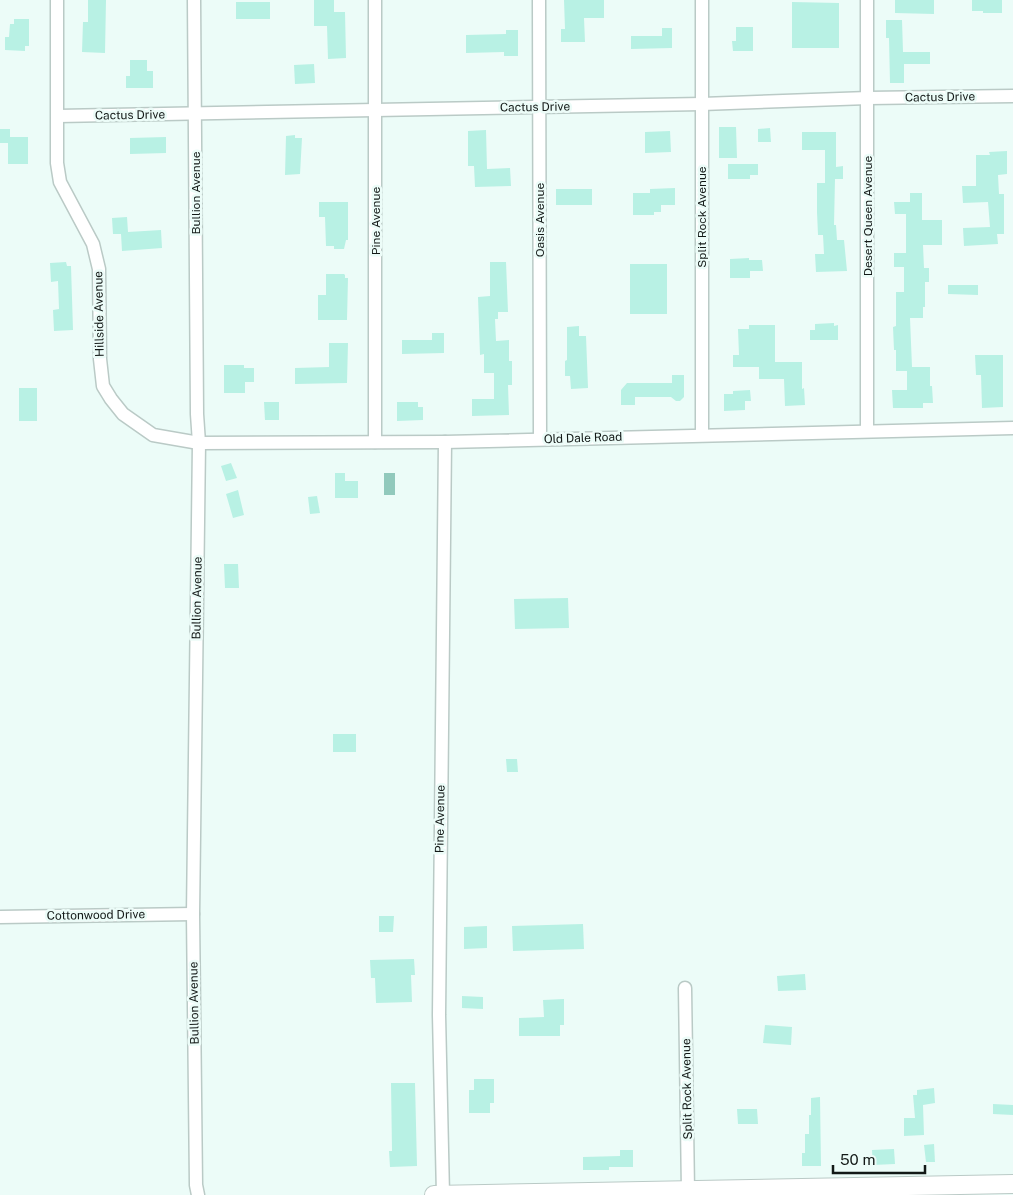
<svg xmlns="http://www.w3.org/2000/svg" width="1013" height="1195" viewBox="0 0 1013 1195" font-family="'Public Sans',sans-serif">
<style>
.water{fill:#91c9bc}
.building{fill:#b8f1e4}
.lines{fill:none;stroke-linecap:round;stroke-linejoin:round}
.street-casing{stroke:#bacac6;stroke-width:15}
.secondary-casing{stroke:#bacac6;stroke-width:20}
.street{stroke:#fff;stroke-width:12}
.secondary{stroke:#fff;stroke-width:18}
.labels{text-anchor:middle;stroke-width:5;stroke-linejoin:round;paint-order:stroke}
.street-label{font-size:12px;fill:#131917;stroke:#ecfcf8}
</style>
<rect width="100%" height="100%" fill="#ecfcf8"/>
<!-- water -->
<rect class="water" x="384" y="473" width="11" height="22"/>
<!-- building -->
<g class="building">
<path d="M88,0H106L105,53L82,52L83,22H88Z"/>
<path d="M314,0H334V12H345L346,58L328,59L327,26H314Z"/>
<path d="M564,0H604V18H584L585,42H561V29H565Z"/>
<path d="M895,0H934V14L895,13Z"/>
<path d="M972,0H1002V13H983V11H972Z"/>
<rect x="236" y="2" width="34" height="17"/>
<path d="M792,2L839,3V48H792Z"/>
<path d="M14,19H29V46H25V51L5,50V37H9L10,24H14Z"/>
<path d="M886,20H902L903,52H930V64H904V83H890L889,38H886Z"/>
<path d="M736,27H753V51H733L732,41H736Z"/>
<path d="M662,28H672V48L631,49V36H662Z"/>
<path d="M506,30H518V56H504V52L466,53V35L506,34Z"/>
<path d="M130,60H147V71H153V88H126V76H130Z"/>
<path d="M314,64L315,83L295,84L294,65Z"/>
<path d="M719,127H736L737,158H719Z"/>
<path d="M770,128L771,142H758V129Z"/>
<path d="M0,129H10V137H28V164H8V143H0Z"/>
<path d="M486,130L487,169L510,168L511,186L475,187L474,166H468V131Z"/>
<path d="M670,131L671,152L645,153V132Z"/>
<path d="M802,132H836V167L843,166V179H835L834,225H836L837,240H844L847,271L816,272L815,254H824L823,235H818L817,212V183H825V150H802Z"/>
<path d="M295,135V138H302L300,174L285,175L286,136Z"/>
<path d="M166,137V153L130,154V138Z"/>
<path d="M1007,151V174L998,175L999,194H1004V234H997L998,244L964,246L963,228L990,227L988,202L963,203L962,186H976V155H990L989,152Z"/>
<path d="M728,164H758V175H750V179H728Z"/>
<path d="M675,188V205H661V212H654V215H633V193H650V189Z"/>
<rect x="556" y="189" width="36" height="16"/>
<path d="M910,193H922V220H942V245H923L924,268H929V282H925V307H923V318H910L912,367H930V386H932L933,403H923V408H893L892,390H907V371H896V350H894L893,327L896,326V292H904V267H894V253H906V214H895L894,202H910Z"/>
<path d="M319,202H348V240H346L344,249H334V246H326L325,217H319Z"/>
<path d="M127,217L128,232L161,230L162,248L122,251L121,234H113L112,218Z"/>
<path d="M749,258V260H762L763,271H750V278H730V259Z"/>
<path d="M66,262L67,266H71L73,330L54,331L53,310L59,309L58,281L51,282L50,263Z"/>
<path d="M490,262H506L508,312H498V319H495L496,341L509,340V361H512V385H508L509,415L472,416V399H494V373H484V354L480,355L478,297L490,296Z"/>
<rect x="630" y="264" width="37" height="50"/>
<path d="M326,274H344L345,275V278H348L347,320H318V295H326Z"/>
<path d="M948,285H978V295L948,294Z"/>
<path d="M834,323V326L838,325V340H810V330H815V324Z"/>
<path d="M749,325H775V362H802V389L804,388L805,405L785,406L784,379H759V367H733V355H739L738,329H749Z"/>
<path d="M579,326V336H586L588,388L571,389L570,376H565V361L567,360V327Z"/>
<path d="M432,333H444V353L402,354V340H432Z"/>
<path d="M329,343H348L347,383L295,384V368L329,367Z"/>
<path d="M975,355H1003V407L982,408L981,375H976Z"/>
<path d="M224,365H244V368H254V382H245V393H224Z"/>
<path d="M672,375H684V397L680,401H676L671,397H635V405H621V390L627,383H672Z"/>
<rect x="19" y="388" width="18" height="33"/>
<path d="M750,390L751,401H745V410L724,411V394H733V391Z"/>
<path d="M264,402H279V420H265Z"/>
<path d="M397,402H418V407H423V420L397,421Z"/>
<path d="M231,463L237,478L226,481L221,466Z"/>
<path d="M335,473H345V481H358V498H335Z"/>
<path d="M238,490L244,515L233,518L226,494Z"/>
<path d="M317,496L320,513L310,514L308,497Z"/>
<path d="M224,564H238L239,588H225Z"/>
<path d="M568,598L569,628L515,629L514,599Z"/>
<rect x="333" y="734" width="23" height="18"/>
<path d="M506,759H517L518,772H507Z"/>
<path d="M379,916H394L393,932H379Z"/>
<path d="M583,924L584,949L513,951L512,926Z"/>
<path d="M487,926V948L464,949V927Z"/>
<path d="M414,959L415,975H411L412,1002L376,1003L375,978H371L370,960Z"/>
<path d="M805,974L806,990L778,991L777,976Z"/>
<path d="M462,996L483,997V1009L462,1008Z"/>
<path d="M564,999V1025H560V1036H519V1018L544,1017L543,1000Z"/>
<path d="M765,1025L792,1027L791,1045L763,1043Z"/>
<path d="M474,1079H494V1103H490V1113H469V1090H474Z"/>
<path d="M391,1083H415L417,1166L390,1167L389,1151H392Z"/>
<path d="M934,1088L935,1103L923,1105L924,1135L904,1136V1118H915L913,1095H917V1090Z"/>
<path d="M820,1097L821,1166H802V1153H805V1134H809V1115H811V1098Z"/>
<path d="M993,1104L1013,1105V1115L993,1114Z"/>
<path d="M737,1109H757L758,1124H738Z"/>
<path d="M934,1144L935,1162H926L924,1145Z"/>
<path d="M894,1149L895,1164L873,1165L872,1150Z"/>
<path d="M620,1150H633V1167H609V1170H583V1157L620,1156Z"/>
</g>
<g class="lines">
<!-- street casing -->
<g class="street-casing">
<g id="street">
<path d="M57,0V163L60,182L93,244L99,269L100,359L103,386L111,399L123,414L153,435L199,443L445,442L1013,428"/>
<path d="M194,0L197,414L199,443L193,914L196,1185L198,1195"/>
<path d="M539,0L540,439"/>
<path d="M58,116L702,104L868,98L1013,96"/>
<path d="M867,431V0"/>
<path d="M702,435V0"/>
<path d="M375,442V0"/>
<path d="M0,917L193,914"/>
<path d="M685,988L688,1191"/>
<path d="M443,1195L439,1015L445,442"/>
</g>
</g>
<!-- secondary casing -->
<g class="secondary-casing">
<path id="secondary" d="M434,1195L1013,1184"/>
</g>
<!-- street -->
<use href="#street" class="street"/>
<!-- secondary -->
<use href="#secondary" class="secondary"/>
</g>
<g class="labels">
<!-- street labels -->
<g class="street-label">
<text transform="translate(940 97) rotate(-1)" y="4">Cactus Drive</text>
<text transform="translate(535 107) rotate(-1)" y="4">Cactus Drive</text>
<text transform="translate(130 115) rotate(-1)" y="4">Cactus Drive</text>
<text transform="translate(196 193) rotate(-90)" y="4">Bullion Avenue</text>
<text transform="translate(868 216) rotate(-90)" y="4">Desert Queen Avenue</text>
<text transform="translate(702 217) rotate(-90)" y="4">Split Rock Avenue</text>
<text transform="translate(540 220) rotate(-90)" y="4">Oasis Avenue</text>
<text transform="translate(376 221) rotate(-90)" y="4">Pine Avenue</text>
<text transform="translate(99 314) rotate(-91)" y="4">Hillside Avenue</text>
<text transform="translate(583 438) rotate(-2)" y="4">Old Dale Road</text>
<text transform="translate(197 598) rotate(-89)" y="4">Bullion Avenue</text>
<text transform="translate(440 819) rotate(-89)" y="4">Pine Avenue</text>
<text transform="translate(96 915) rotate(-1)" y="4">Cottonwood Drive</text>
<text transform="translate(194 1003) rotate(-91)" y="4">Bullion Avenue</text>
<text transform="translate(687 1089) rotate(-91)" y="4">Split Rock Avenue</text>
</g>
</g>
<!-- scale -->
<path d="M833 1165v8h92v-8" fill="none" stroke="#131917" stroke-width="2.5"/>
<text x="840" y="1165" font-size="15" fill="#131917" stroke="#ecfcf8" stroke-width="4" paint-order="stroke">50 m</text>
</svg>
